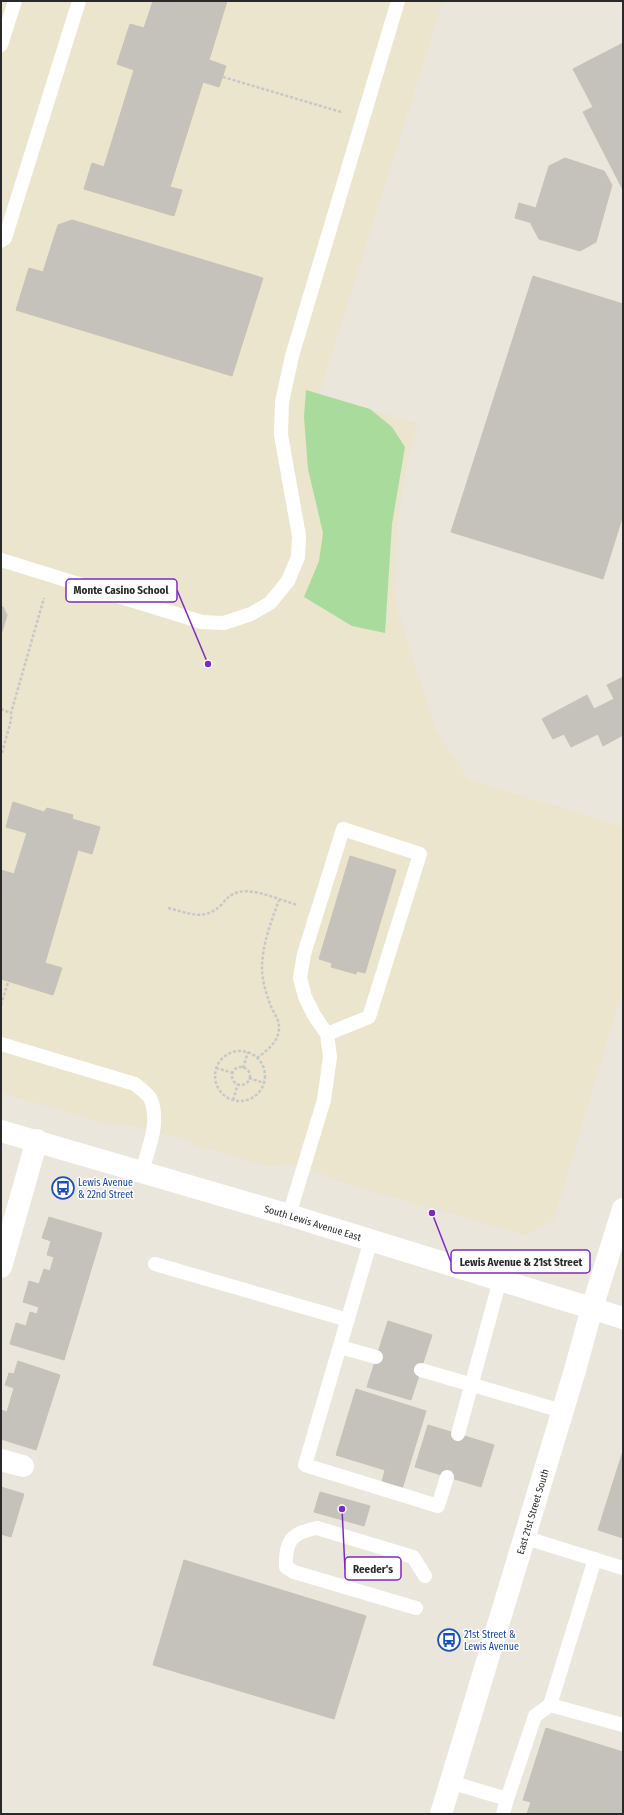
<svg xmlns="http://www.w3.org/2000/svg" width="624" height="1815" viewBox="0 0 624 1815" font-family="'Fira Sans Condensed',sans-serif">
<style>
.education{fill:#eae5cc}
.green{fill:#a9dc9c}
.building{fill:#c5c2bb;stroke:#c5c2b6}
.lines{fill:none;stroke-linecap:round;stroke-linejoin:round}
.path{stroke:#c7c7c7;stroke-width:2.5;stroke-dasharray:3 2;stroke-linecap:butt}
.lane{stroke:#fff;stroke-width:14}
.street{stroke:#fff;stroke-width:22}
.secondary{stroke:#fff;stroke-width:22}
.labels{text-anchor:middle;stroke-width:3;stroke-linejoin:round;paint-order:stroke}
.transit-label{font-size:10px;fill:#164399;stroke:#fff;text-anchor:start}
.street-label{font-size:10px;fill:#292929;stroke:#fff}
.leader{fill:none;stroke:#7b2cbf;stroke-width:1.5}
.callout-dot{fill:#7b2cbf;stroke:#fff;stroke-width:1.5}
.callout{fill:#fff;stroke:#7b2cbf;stroke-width:1.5}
.callout-label{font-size:11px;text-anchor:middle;font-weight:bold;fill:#292929}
</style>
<rect width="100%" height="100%" fill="#eae6dc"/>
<!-- education -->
<path class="education" d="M1,1H443L319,394L418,424L407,465L397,529L395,600L435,728L468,779L623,827V987L554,1220L525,1235L333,1180L322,1174L288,1164L271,1167L197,1146L187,1139L123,1124H105L1,1092Z"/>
<!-- green -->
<path class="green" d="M306,390L370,409L392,427L405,447L392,524L385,633L352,626L304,597L319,561L323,533L308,469L304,417Z"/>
<!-- building -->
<g class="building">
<path d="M153,1H227L209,60L226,66L219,87L203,82L170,187L182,190L174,216L84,189L92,163L104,167L134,70L117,64L130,24L144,28Z"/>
<path d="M623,43V190L583,112L593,107L573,69Z"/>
<path d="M565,158L604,171L612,185L596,242L580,251L539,239L531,224L549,166Z"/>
<path d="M519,203L536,208L532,223L515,218Z"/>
<path d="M72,220L263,278L232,376L16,310L29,268L43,272L58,225Z"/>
<path d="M533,276L623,304V515L603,579L451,532Z"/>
<path d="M1,606L3,607L7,615L1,635Z"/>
<path d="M623,677V735L603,746L598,734L571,747L564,734L553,739L542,719L587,695L594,709L614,699L607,685Z"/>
<path d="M13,802L44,812L47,808L73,815L72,819L100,827L92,854L78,850L45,963L62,968L53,995L1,979V870L14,874L27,833L6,827Z"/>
<path d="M350,856L396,870L365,973L357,971L356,974L331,967L332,963L319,959Z"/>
<path d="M49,1217L102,1233L64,1360L10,1344L16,1323L26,1326L30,1312L37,1314L39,1307L23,1302L29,1281L39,1284L44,1269L50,1271L54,1257L47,1255L51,1241L42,1238Z"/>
<path d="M388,1321L432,1335L411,1400L367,1387Z"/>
<path d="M18,1361L60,1375L36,1450L1,1439V1410L7,1412L14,1388L5,1385L9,1373L14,1374Z"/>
<path d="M356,1389L426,1411L402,1489L382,1482L385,1470L336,1455Z"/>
<path d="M428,1425L494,1445L481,1487L415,1467Z"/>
<path d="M623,1451V1538L598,1530Z"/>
<path d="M1,1487L24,1494L11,1537L1,1534Z"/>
<path d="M320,1492L370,1506L364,1526L314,1512Z"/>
<path d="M184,1560L366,1616L334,1719L153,1665Z"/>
<path d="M546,1728L623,1752V1814H527L531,1802L523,1800Z"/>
</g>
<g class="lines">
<!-- path -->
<g class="path">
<path d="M223,77L341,112"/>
<path d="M1,709L11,713"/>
<path d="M2,753L11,720V713L44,598"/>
<path d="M168,908C189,913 205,922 222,904C227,898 231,894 239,892C255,888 282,901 298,905"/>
<path d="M1,1005L8,982"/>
<circle cx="240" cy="1076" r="25"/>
<path d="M257,1058C269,1049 283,1038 278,1021C276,1015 272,1010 270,1004C266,993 262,980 262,968C262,945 271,922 279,900"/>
<circle cx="241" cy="1076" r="9"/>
<path d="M216,1068L233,1073"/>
<path d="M243,1068L248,1052"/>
<path d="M249,1078L264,1083"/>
<path d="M233,1100L238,1084"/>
</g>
<!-- lane -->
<g class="lane">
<path d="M1,45L15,1"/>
<path d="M1,241L5,238L79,1"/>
<path d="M1,560L202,622L224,623L251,614L270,603L288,581L298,557L299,536L281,435L282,402L292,356L398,1"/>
<path d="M1,1044L135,1084C140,1089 149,1094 151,1100C160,1123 148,1149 142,1171"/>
<path d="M289,1215L324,1100L330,1057L327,1034L314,1015L305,997L300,978L304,954L343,829L420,854L369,1017L327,1034"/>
<path d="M371,1240L305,1465L438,1506L447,1477"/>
<path d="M155,1264L348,1320"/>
<path d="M340,1347L376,1357"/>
<path d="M421,1370L562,1411"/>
<path d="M458,1434L500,1280"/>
<path d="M523,1537L623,1568"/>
<path d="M416,1608L294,1572L286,1567C285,1541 291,1533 317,1528L413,1557L425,1576"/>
<path d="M550,1705L623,1725"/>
<path d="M450,1782L507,1799L535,1716L550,1705L595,1559"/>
<path d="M503,1814L507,1799"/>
</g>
<!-- street -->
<g class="street">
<path d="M1,1267L37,1140"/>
<path d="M1,1460L23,1466"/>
</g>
<!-- secondary -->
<g class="secondary">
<path id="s1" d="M1,1131L289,1215L623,1318"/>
<path id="s2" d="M441,1814L575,1370L592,1308L623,1209"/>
</g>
</g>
<!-- icons -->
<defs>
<g id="bus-ring" transform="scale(1.15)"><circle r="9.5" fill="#fff" stroke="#1a4fb4" stroke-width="1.5"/><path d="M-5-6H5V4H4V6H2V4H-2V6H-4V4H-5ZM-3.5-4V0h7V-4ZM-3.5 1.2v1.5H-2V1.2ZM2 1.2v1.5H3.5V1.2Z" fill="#1a4fb4"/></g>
</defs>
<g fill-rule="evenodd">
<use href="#bus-ring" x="63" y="1188"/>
<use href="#bus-ring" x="449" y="1640"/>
</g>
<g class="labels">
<!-- transit labels -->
<g class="transit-label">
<text x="78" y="1186">Lewis Avenue<tspan x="78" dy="12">&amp; 22nd Street</tspan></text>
<text x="464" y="1638">21st Street &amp;<tspan x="464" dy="12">Lewis Avenue</tspan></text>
</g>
<!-- street labels -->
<g class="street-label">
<text dy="4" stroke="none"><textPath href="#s1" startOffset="325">South Lewis Avenue East</textPath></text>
<text dy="4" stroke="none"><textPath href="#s2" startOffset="316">East 21st Street South</textPath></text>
</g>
</g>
<!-- callouts -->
<path class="leader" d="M208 664L177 590M432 1213L451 1262M342 1509L345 1569"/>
<g class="callout-dot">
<circle cx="208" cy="664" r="4"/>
<circle cx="432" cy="1213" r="4"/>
<circle cx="342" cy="1509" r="4"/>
</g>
<g class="callout">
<rect x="66" y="579" width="111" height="23" rx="4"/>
<rect x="451" y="1250" width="139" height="23" rx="4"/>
<rect x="345" y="1557" width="56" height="23" rx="4"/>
</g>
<g class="callout-label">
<text x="121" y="594">Monte Casino School</text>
<text x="521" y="1266">Lewis Avenue &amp; 21st Street</text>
<text x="373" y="1573">Reeder's</text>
</g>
<!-- border -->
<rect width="624" height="1815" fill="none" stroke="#292929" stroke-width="4"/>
</svg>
